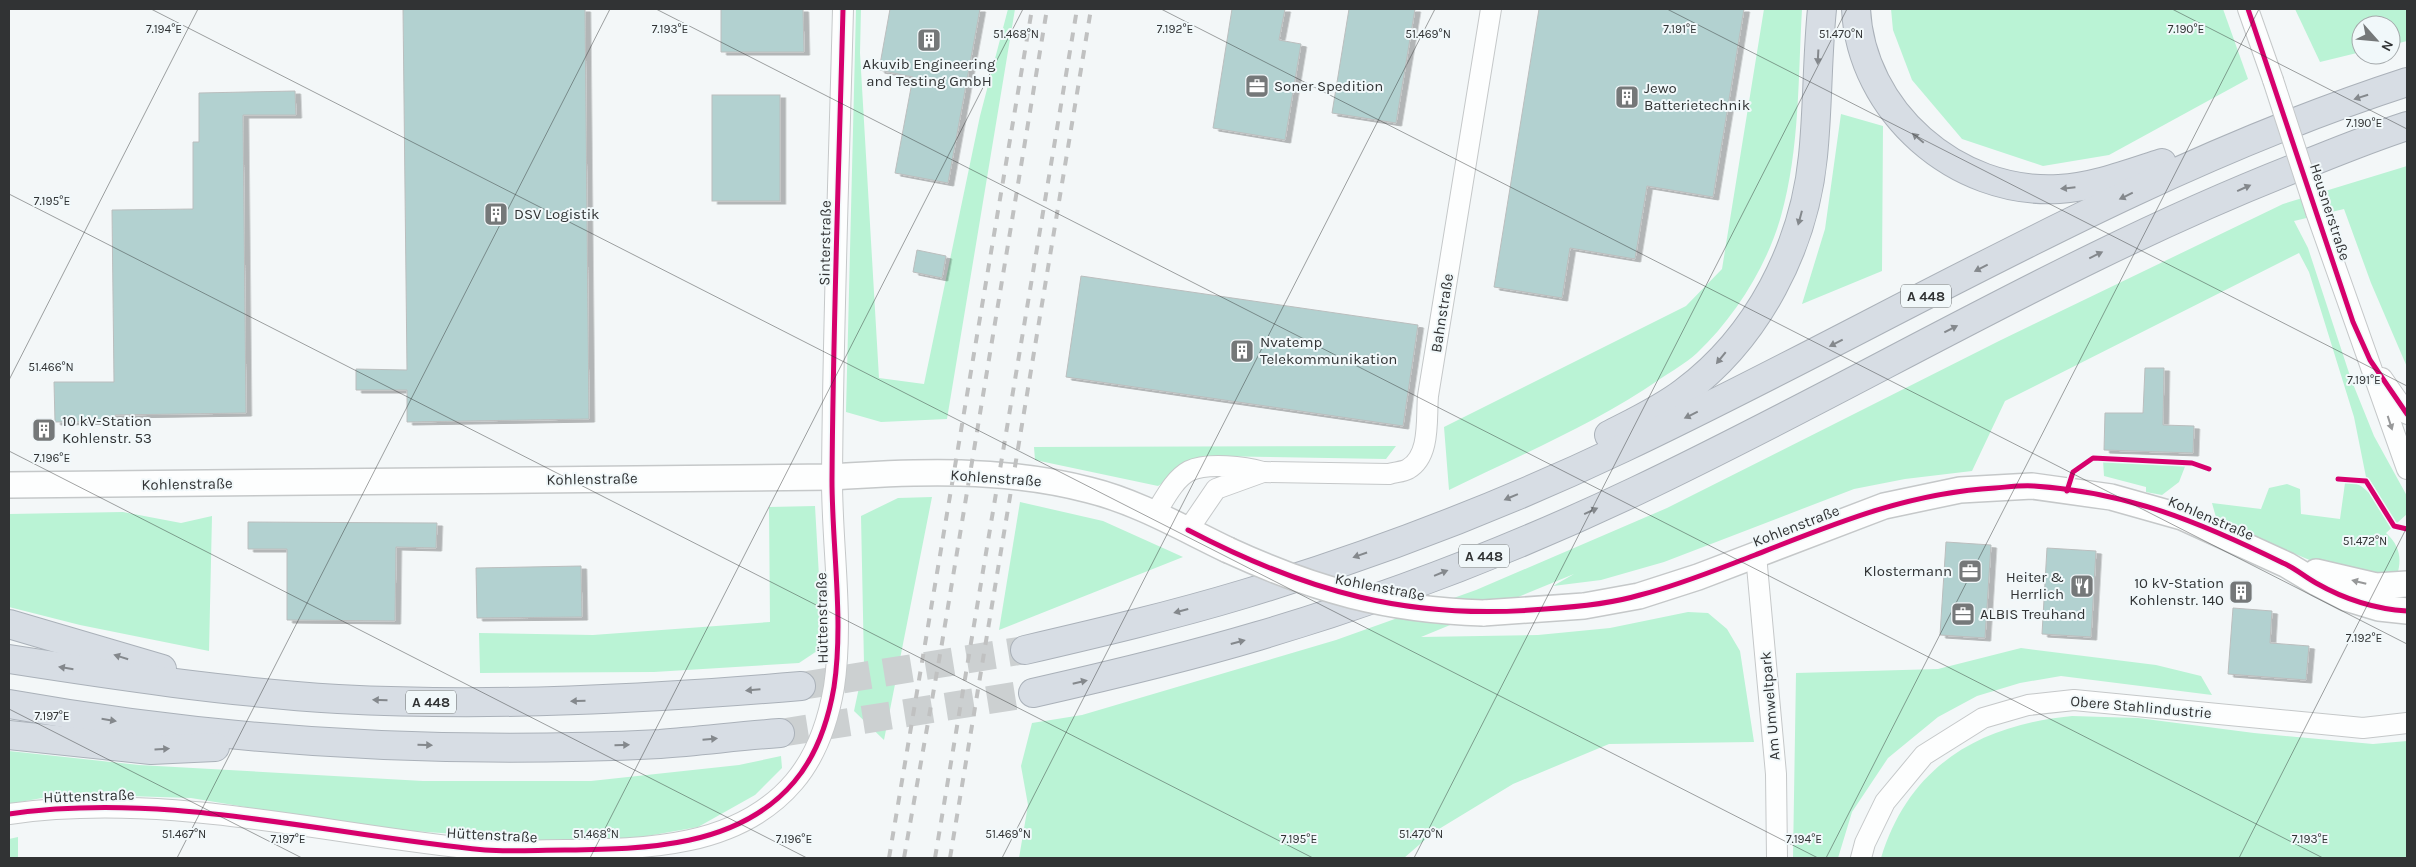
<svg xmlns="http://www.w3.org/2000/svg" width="2416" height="867" viewBox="0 0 2416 867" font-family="Karla,sans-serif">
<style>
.green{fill:#baf3d5}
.building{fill:#b2d1d0;stroke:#bbbebe;filter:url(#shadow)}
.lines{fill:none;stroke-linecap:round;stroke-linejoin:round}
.motorway-tunnel{stroke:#ccd0d1;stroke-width:28;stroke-dasharray:28 14;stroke-linecap:butt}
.minor-casing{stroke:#c5c8c9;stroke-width:22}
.tertiary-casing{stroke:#c5c8c9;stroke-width:28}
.motorway-casing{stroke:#aab1b9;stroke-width:30}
.minor{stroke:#fdfefe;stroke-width:20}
.tertiary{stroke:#fdfefe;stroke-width:25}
.motorway{stroke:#d7dde4;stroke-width:28}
.rail{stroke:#c0c1c1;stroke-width:4;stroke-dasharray:9 9;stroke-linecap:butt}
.minor-bridge-casing{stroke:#c5c8c9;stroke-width:22;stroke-linecap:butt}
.tertiary-bridge-casing{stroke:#c5c8c9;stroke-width:28;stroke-linecap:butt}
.minor-bridge{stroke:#fdfefe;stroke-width:20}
.tertiary-bridge{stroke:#fdfefe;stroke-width:25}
.cycleway-casing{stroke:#f1f8fa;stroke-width:8}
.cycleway{stroke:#d6006c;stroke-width:5}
.oneway{fill:#84888c}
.oneway2{fill:#979899}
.ticks{fill:none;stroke:#313334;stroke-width:1;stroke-opacity:0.45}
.labels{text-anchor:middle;stroke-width:4;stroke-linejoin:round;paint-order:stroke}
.shield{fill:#f1f8fa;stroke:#6b6e6f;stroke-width:1}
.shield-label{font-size:14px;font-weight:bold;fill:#313334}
.poi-label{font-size:15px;fill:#313334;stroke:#f1f8fa;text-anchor:start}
.street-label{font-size:15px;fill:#313334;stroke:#f1f8fa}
.ticks-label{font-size:12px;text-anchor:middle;fill:#313334;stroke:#f1f8fa;stroke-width:4;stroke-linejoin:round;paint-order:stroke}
</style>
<defs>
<filter id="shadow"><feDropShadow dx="5.5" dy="3" stdDeviation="0" flood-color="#0004"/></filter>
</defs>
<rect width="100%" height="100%" fill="#f3f7f8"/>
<!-- green -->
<g class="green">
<path d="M856,9H861L860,53L879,378L924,384L980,116L1008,9H1015L947,419L881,422L846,412Z"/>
<path d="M1764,9H1802C1798,77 1800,149 1781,216C1767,266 1735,317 1697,353C1686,363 1672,371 1660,379C1595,424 1520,455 1449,490L1444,427L1686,306L1722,269Z"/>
<path d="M1891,9H2223L2248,79L2109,155L2043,166L1962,139L1912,80L1893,30Z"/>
<path d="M2295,9H2407V41L2391,45V25H2361V52L2320,62Z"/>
<path d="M1841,114L1883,126L1882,271L1802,304L1825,229Z"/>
<path d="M2407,166V367L2371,283L2344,209L2294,221L2308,248L2351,379L2374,436L2407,496V514L2386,533C2400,546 2402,558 2397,576L2326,567L2217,521L2212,503L2261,509L2269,488L2287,484L2300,489L2301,514L2340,519L2345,483C2355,482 2361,485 2368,492L2375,488L2366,477L2354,417L2309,272L2299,253L2005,401L1972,471L1905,479L1854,489L1664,562L1601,580L1553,586L1574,574L1421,637L1538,635L1610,628L1688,612L1708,613L1727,629L1740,651L1754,742L1609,744L1513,784L1434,832L1404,858H1019L1028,805L1021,766L1032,723L1082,715L1336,640L1476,590L1667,508L1999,341L2283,204Z"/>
<path d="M1396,446L1386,459L1206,456L1158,486L1035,460L1034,447Z"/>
<path d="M2103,460L2186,464L2179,482L2162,495L2146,492V487L2104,476Z"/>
<path d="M932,497L884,740L854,711L864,664L861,516L898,498Z"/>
<path d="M1020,502L1103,521L1183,557L999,630Z"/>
<path d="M815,506L823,647L799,663L654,672L480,673L479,633L593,635L770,622L769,507Z"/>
<path d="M123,512L181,523L212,516L209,651L80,625L9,607V514Z"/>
<path d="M2021,648L2156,665L2201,676L2212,695L2061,676L2020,683L1977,696L1938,717L1888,758L1852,812L1838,858H1793L1796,673L1938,669Z"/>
<path d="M2072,716L2138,718L2254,733L2373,744L2407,741V858H1881C1909,766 1979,725 2072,716Z"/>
<path d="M9,751L139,765L423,781H591L739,765L781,756L782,768L755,795L698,827L636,838L538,840L372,828L191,798L64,794L9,804Z"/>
<path d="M18,837V858H9V839Z"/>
</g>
<!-- building -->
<g class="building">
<path d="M403,9H585L589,419L407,422V390H356V369L407,370Z"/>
<path d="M721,9H803L804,52H721Z"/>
<path d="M890,9H980L948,183L895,173L913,77L879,70Z"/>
<path d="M1232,9H1285L1279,40L1301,44L1285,140L1213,128Z"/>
<path d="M1349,9H1415L1396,123L1332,113Z"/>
<path d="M1539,9H1744L1713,197L1647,186L1635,259L1570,248L1562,298L1494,287Z"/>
<path d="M295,91L296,115H243L246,413L115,415V421L55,422L54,382H114L112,210L193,209V142H199V93Z"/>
<rect x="712" y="95" width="68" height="106"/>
<path d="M917,250L946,256L942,278L913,272Z"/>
<path d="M1081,276L1418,325L1403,426L1066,377Z"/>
<path d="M2145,368H2164L2163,425L2194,426L2193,453L2104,450L2105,413H2143Z"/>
<path d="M248,522L437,523L436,548L396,547L395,621L287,620V549H248Z"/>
<path d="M1946,542L1991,545L1985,638L1940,635Z"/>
<path d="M2047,548L2096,551L2091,637L2042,634Z"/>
<path d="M581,566L582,617L477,618L476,568Z"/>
<path d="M2233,608L2272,611L2270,643L2309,646L2306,680L2228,674Z"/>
</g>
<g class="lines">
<!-- motorway-tunnel -->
<g class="motorway-tunnel">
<path d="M801,686L1025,650"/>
<path d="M780,733L1033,693"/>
</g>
<!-- minor casing -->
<g class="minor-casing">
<g id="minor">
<path d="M2248,9L2273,80"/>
<path d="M2316,212L2407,469"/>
<path d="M2382,378L2407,414"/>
<path d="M1263,472L1389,474C1395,472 1403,472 1408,469C1431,456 1426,418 1428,396L1491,9"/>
<path d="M1155,514C1164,500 1174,479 1189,471C1208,462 1245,467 1263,472L1216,489L1188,530"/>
<path d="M1756,555L1776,774L1777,858"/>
<path d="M9,814C168,791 326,835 485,850C511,852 538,850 565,850C645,849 738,848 794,782C817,755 828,722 834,687C844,620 832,548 832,480C833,323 839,166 843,9"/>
<path d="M1861,858L1865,843L1885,802L1924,755L1983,718L2028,705L2074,700L2363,728L2407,723"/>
</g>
</g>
<!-- tertiary casing -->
<g class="tertiary-casing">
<g id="tertiary">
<path d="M9,485L832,477C916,471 1006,468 1089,490C1138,502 1182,528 1228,550"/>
<path d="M2316,572L2376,586L2407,584"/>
<path d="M1483,613L1584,606L1639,596L1698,577L1884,506L1960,490L2032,486L2111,497L2182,517L2287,565L2317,583L2346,598L2379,608L2407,611"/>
</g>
</g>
<!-- motorway casing -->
<g class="motorway-casing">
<g id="motorway">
<path d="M1856,9C1861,111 1956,195 2059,189C2094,187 2128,174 2162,163"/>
<path d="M1609,435C1634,422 1662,409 1684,392C1758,337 1804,247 1813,156C1818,107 1817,58 1822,9"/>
<path d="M9,624L162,669"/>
<path d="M1025,650C1098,633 1171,616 1244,594C1373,555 1501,506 1623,448C1883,325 2132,171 2407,82"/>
<path d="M9,659C118,676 227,692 338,699C493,707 647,699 801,686"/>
<path d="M1033,693C1108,676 1184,658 1258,636C1387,598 1514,549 1636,491C1864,383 2079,250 2316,160C2346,148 2376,136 2407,126"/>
<path d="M9,704C223,742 442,755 660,744C700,741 740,736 780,733"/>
<path d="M9,735L151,750L215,747"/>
</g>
</g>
<!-- minor -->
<use href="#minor" class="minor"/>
<!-- tertiary -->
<use href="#tertiary" class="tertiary"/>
<!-- motorway -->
<use href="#motorway" class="motorway"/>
<!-- rail -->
<g class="rail">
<path d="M889,858L1032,9"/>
<path d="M904,858L941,649L1047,9"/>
<path d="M935,858L1077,9"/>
<path d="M950,858L1091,9"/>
</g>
<!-- minor-bridge casing -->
<g class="minor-bridge-casing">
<path id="minor-bridge" d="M2273,80L2316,212"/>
</g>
<!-- tertiary-bridge casing -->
<g class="tertiary-bridge-casing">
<path id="tertiary-bridge" d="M1228,550C1315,590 1386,610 1483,613"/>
</g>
<!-- minor-bridge -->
<use href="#minor-bridge" class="minor-bridge"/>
<!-- tertiary-bridge -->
<use href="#tertiary-bridge" class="tertiary-bridge"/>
<!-- cycleway casing -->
<g class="cycleway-casing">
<g id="cycleway">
<path d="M2248,9L2353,322L2370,360L2407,414"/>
<path d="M2338,479L2366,481L2394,526L2407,529"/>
<path d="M2067,491L2073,472L2093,458L2192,463L2209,469"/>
<path d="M1188,530C1307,592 1410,621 1545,609C1577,607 1610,604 1640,595C1680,585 1718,569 1755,555C1836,523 1908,493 1995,488C2008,487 2021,485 2034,486C2127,492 2200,522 2283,563C2295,568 2305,577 2316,583C2344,599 2375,609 2407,611"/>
<path d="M9,814C168,791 326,835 485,850C511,852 538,850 565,850C645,849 738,848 794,782C817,755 828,722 834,687C844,620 832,548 832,480C833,323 839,166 843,9"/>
</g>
</g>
<!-- cycleway -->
<use href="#cycleway" class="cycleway"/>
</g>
<!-- one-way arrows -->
<defs><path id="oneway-solid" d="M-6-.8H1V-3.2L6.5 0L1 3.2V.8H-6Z" transform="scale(1.25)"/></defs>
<g class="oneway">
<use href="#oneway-solid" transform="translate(1818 57) rotate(93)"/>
<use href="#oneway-solid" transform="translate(2361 97) rotate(162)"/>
<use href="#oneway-solid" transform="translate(1918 138) rotate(-140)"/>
<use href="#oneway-solid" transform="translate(2068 188) rotate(174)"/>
<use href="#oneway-solid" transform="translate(2244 188) rotate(-24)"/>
<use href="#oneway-solid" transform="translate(2126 196) rotate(154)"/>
<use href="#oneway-solid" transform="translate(1800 218) rotate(105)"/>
<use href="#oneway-solid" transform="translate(2096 255) rotate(-26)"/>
<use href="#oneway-solid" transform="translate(1981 268) rotate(153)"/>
<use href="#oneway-solid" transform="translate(1951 329) rotate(-27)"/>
<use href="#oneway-solid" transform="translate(1836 343) rotate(153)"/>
<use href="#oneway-solid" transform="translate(1721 358) rotate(129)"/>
<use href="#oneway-solid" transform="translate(1691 415) rotate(154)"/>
<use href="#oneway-solid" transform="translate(1511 497) rotate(157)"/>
<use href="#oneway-solid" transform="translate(1591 511) rotate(-24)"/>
<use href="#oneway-solid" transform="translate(1360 555) rotate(161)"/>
<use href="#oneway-solid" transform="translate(1441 573) rotate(-22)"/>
<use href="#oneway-solid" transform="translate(1181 611) rotate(165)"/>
<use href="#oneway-solid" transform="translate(1238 642) rotate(-15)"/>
<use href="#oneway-solid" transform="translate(121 657) rotate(-163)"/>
<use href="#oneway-solid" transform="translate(66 668) rotate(-171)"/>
<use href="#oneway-solid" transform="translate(1080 682) rotate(-13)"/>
<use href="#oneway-solid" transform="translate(753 690) rotate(175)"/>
<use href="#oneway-solid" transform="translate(380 700) rotate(-178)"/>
<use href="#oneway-solid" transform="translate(578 701) rotate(178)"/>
<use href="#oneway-solid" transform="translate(109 720) rotate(9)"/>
<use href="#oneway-solid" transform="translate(710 739) rotate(-5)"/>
<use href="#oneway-solid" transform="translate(425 745) rotate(1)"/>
<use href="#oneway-solid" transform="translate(622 745) rotate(-2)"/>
<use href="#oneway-solid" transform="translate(162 749) rotate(-3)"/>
</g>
<g class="oneway2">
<use href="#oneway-solid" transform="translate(2390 423) rotate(72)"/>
<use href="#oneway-solid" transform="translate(2359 582) rotate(-166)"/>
</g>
<!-- ticks -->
<path class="ticks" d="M151,9L1818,858M656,9L2323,858M1161,9L2407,644M1667,9L2407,386M2172,9L2407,129M9,194L1313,858M9,380L198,9M9,451L807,858M9,709L302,858M177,858L610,9M590,858L1023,9M1002,858L1435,9M1414,858L1847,9M1826,858L2259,9M2239,858L2407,527"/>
<!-- icons -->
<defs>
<g id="building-square" transform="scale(1.25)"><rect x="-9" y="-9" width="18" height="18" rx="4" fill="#757879" stroke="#f1f8fa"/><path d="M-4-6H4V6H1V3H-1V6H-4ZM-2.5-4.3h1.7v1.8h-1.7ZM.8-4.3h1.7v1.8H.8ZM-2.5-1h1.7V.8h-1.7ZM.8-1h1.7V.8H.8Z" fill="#fff"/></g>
<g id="office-square" transform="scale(1.25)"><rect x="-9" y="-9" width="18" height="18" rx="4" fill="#757879" stroke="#f1f8fa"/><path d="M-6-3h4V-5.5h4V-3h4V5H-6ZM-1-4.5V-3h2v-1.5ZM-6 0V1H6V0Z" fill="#fff"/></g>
<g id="restaurant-square" transform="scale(1.25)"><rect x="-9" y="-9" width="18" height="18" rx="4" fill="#757879" stroke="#f1f8fa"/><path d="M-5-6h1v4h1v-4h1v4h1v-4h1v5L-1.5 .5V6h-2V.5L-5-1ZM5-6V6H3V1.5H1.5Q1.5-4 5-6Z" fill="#fff"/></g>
</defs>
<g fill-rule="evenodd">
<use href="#building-square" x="929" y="40"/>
<use href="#office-square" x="1257" y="86"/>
<use href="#building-square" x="1627" y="97"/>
<use href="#building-square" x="496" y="214"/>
<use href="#building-square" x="1242" y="351"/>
<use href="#building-square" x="44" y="430"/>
<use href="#office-square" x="1970" y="571"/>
<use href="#restaurant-square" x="2082" y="586"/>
<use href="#building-square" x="2241" y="592"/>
<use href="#office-square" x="1963" y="614"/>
</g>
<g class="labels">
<!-- shield labels -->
<g class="shield">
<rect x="1901" y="284.5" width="50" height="23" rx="4"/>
<rect x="1459" y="544.5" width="50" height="23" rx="4"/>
<rect x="406" y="690.5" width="50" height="23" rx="4"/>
</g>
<g class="shield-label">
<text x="1926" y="301">A 448</text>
<text x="1484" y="561">A 448</text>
<text x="431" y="707">A 448</text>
</g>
<!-- poi labels -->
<g class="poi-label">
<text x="929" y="69" text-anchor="middle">Akuvib Engineering<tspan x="929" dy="17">and Testing GmbH</tspan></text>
<text x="1274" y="91">Soner Spedition</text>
<text x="1644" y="93">Jewo<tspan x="1644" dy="17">Batterietechnik</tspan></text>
<text x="514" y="219">DSV Logistik</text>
<text x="1260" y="347">Nvatemp<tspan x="1260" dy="17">Telekommunikation</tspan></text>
<text x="62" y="426">10 kV-Station<tspan x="62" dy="17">Kohlenstr. 53</tspan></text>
<text x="1952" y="576" text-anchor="end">Klostermann</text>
<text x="2064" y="582" text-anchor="end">Heiter &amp;<tspan x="2064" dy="17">Herrlich</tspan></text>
<text x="2224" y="588" text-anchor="end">10 kV-Station<tspan x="2224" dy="17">Kohlenstr. 140</tspan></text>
<text x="1980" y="619">ALBIS Treuhand</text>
</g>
<!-- street labels -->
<g class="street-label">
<text transform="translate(2330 212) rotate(72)" y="5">Heusnerstraße</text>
<text transform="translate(825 243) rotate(-89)" y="5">Sinterstraße</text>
<text transform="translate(1442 313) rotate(-81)" y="5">Bahnstraße</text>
<text transform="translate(996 478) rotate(4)" y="5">Kohlenstraße</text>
<text transform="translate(592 479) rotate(-1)" y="5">Kohlenstraße</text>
<text transform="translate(187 484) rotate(-1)" y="5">Kohlenstraße</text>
<text transform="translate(2211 518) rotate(23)" y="5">Kohlenstraße</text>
<text transform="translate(1796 526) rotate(-21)" y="5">Kohlenstraße</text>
<text transform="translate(1380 587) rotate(11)" y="5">Kohlenstraße</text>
<text transform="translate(822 618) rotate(-91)" y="5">Hüttenstraße</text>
<text transform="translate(1770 706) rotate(-95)" y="5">Am Umweltpark</text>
<text transform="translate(2141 707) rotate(5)" y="5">Obere Stahlindustrie</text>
<text transform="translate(89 796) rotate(-2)" y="5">Hüttenstraße</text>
<text transform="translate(492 835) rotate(3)" y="5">Hüttenstraße</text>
</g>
</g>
<g class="ticks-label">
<text x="164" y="33">7.194°E</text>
<text x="670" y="33">7.193°E</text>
<text x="1175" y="33">7.192°E</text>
<text x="1680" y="33">7.191°E</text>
<text x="2186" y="33">7.190°E</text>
<text x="1016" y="38">51.468°N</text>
<text x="1428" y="38">51.469°N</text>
<text x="1841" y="38">51.470°N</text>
<text x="2364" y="127">7.190°E</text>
<text x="52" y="205">7.195°E</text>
<text x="51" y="371">51.466°N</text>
<text x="2364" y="384">7.191°E</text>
<text x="52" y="462">7.196°E</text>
<text x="2365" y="545">51.472°N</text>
<text x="2364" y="642">7.192°E</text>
<text x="52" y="720">7.197°E</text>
<text x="184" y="838">51.467°N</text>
<text x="596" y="838">51.468°N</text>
<text x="1008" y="838">51.469°N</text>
<text x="1421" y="838">51.470°N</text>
<text x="1299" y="843">7.195°E</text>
<text x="288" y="843">7.197°E</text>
<text x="794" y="843">7.196°E</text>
<text x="1804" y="843">7.194°E</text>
<text x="2310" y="843">7.193°E</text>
</g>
<!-- border -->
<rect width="2416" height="867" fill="none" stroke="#313334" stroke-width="20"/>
<!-- north arrow -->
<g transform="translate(2376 40) rotate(117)"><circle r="24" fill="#f1f8fa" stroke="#a4a9ab"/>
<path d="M0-4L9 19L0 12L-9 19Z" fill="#757879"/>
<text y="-8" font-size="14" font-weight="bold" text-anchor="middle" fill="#313334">N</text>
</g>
</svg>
